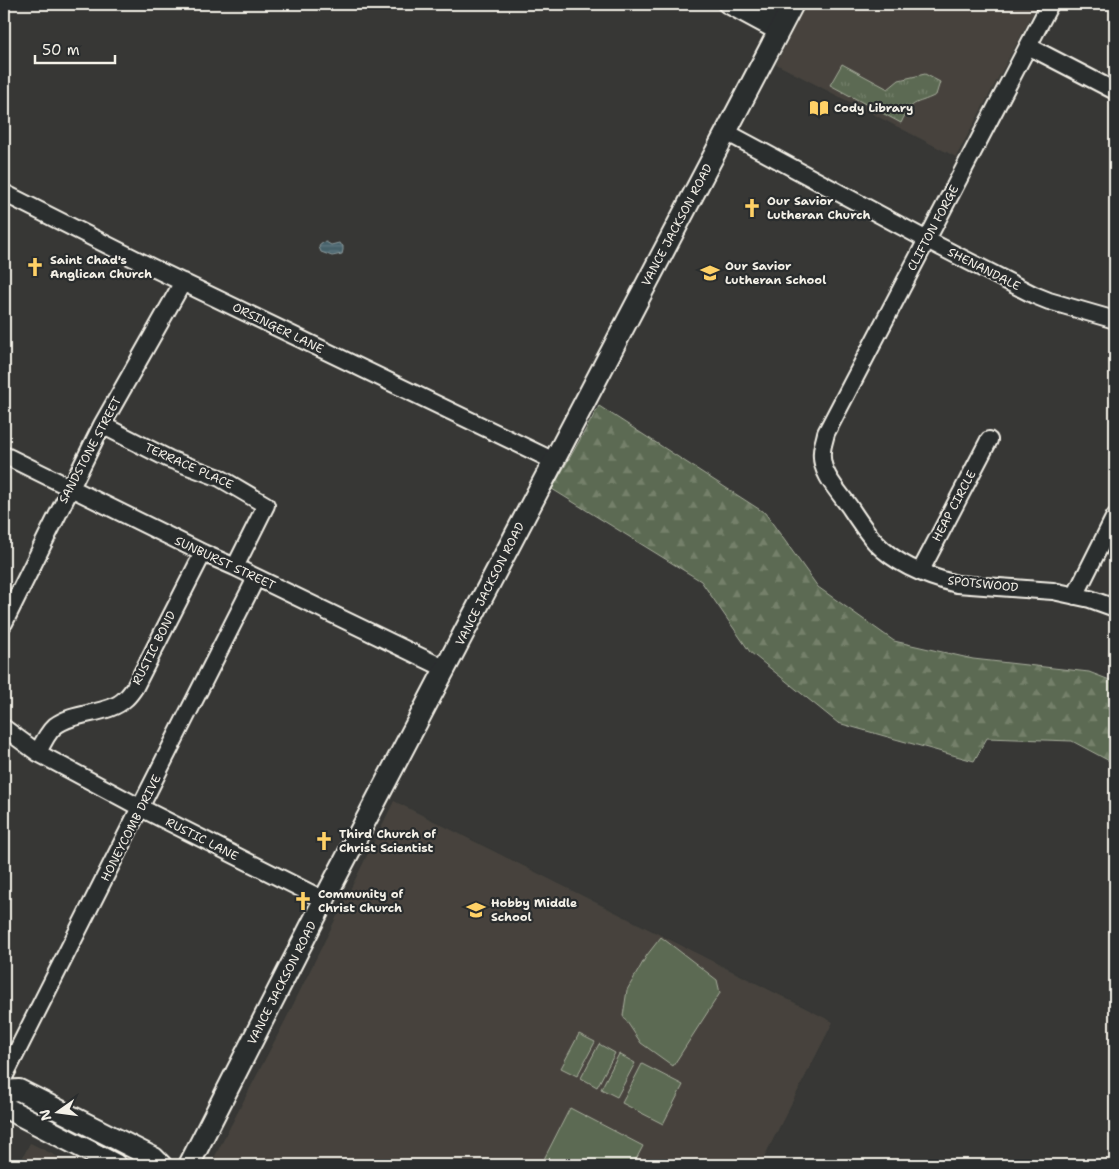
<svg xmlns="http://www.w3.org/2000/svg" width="1119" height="1169" font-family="'Shantell Sans',sans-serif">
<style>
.built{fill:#46433d}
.grass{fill:url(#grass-tufts);stroke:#a8ae9d}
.forest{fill:url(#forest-firs);stroke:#a8ae9d}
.pitch{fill:#5c6a52;stroke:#a8ae9d}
.water{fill:url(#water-rules);stroke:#8c9b9d}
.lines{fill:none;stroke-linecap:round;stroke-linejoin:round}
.minor-casing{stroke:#f4f1e8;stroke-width:20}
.major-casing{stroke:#f4f1e8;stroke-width:24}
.minor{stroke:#2a2d2e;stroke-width:16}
.major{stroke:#2a2d2e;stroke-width:20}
.labels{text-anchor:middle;stroke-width:4.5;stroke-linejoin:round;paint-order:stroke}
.poi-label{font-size:12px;font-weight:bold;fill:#f4f1e8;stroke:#2a2d2e;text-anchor:start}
.street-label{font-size:12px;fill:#f4f1e8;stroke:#2a2d2e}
</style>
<defs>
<pattern id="grass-tufts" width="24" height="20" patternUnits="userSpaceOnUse" patternTransform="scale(1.25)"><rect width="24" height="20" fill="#5c6a52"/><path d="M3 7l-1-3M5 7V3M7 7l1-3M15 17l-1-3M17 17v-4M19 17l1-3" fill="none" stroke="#74806b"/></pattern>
<pattern id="forest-firs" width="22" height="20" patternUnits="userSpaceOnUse" patternTransform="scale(1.25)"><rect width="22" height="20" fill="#5c6a52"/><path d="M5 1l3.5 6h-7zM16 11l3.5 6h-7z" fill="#74806b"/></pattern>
<pattern id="water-rules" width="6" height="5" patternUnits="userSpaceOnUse" patternTransform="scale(1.25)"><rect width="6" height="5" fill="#47626b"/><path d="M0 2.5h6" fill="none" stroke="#627980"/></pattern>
</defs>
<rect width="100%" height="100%" fill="#373735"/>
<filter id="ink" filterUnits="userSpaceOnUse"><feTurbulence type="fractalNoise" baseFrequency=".02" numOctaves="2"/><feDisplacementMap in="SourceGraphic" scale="10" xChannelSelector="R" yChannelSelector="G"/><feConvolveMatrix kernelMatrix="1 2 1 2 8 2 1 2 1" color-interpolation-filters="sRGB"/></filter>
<g filter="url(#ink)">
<!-- built -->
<path class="built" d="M 806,4 L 1038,4 L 956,157 L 776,64 Z
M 394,801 L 833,1022 L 760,1165 L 216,1165 L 214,1158 L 286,1019 Z
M 30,1143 L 74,1165 L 19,1165 Z"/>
<!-- grass -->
<path class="grass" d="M 842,64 L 888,89 L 899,80 L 925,74 L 940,82 L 936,95 C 914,106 913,98 901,123 L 830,85 Z"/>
<!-- forest -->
<path class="forest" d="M 599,406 L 765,513 L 818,587 L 894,641 L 973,659 L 1089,672 L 1115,682 L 1115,764 L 1072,741 L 987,738 L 974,761 L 838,723 L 750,652 L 701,581 L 552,489 Z"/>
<!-- pitch -->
<path class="pitch" d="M 661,937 L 717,980 L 720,993 L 673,1066 L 641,1043 L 623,1016 L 627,990 L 647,955 Z
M 579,1034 L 595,1042 L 577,1076 L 561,1068 Z
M 599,1044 L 615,1053 L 597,1087 L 581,1078 Z
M 619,1054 L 635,1063 L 617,1097 L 601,1089 Z
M 642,1064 L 683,1085 L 663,1124 L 622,1103 Z
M 570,1108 L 643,1146 L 633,1165 L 541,1165 Z"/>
<!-- water -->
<path class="water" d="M 326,242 L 331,245 L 339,243 L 343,246 L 343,250 L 342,254 L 332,256 L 321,252 L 319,247 L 321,243 Z"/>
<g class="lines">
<!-- minor casing -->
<g class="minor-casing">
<path id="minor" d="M 726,4 L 778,32
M 755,4 L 785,18
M 1050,4 L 826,433 C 825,439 822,446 822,452 C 820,472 837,490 849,506 C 857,518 866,532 876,543 C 897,565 928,577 957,584 L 1053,591 L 1090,599 L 1115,608
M 1028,46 L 1115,91
M 726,132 L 927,240 L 1034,295 L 1049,301 L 1115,320
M 4,193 L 151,267 L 554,461
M 102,425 L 169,459 L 220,478 L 266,505 L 235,567
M 4,455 L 203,553 L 235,567 L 446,669
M 920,572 L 989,440
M 1075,596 L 1115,516
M 4,623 L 102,425 L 183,282
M 4,728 L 38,753 L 141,808 L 324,900
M 38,753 C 42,744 47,733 55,726 C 75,711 109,715 125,699 C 129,696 132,691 135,687 L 203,553
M 4,1077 L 256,578"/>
</g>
<!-- major casing -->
<g class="major-casing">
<path id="major" d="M 4,1091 L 19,1090 L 154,1158 L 161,1165
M 4,1103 L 8,1109 L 116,1165
M 189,1165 L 324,900 L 793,4"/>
</g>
<!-- minor -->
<use href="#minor" class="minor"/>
<!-- major -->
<use href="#major" class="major"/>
</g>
</g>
<!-- icons -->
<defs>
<g id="library-bare" transform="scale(1.5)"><path d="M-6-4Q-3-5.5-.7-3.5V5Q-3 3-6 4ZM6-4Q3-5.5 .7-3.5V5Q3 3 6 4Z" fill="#ffd166" stroke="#2a2d2e" stroke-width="2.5" paint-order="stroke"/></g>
<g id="church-bare" transform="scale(1.5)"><path d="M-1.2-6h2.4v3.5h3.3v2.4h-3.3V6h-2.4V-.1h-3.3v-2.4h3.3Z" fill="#ffd166" stroke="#2a2d2e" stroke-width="2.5" paint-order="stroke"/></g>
<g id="school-bare" transform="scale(1.5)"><path d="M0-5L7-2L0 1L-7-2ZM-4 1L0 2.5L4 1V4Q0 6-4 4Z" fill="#ffd166" stroke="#2a2d2e" stroke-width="2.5" paint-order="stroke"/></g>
</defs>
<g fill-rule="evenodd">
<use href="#library-bare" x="819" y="108"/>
<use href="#church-bare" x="752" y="208"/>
<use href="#church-bare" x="35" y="267"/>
<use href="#school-bare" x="710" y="273"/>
<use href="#church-bare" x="324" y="841"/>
<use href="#church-bare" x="303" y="901"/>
<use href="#school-bare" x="476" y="910"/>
</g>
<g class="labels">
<!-- poi labels -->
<g class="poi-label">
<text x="834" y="112">Cody Library</text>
<text x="767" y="205">Our Savior<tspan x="767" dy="14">Lutheran Church</tspan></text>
<text x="50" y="264">Saint Chad's<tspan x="50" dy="14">Anglican Church</tspan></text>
<text x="725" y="270">Our Savior<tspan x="725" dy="14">Lutheran School</tspan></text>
<text x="339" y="838">Third Church of<tspan x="339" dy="14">Christ Scientist</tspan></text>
<text x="318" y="898">Community of<tspan x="318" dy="14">Christ Church</tspan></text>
<text x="491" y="907">Hobby Middle<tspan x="491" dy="14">School</tspan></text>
</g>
<!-- street labels -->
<g class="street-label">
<text transform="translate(677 225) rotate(-62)" y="4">VANCE JACKSON ROAD</text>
<text transform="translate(933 228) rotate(-62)" y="4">CLIFTON FORGE</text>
<text transform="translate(984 269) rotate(27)" y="4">SHENANDALE</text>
<text transform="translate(278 328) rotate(26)" y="4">ORSINGER LANE</text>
<text transform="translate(90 450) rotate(-62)" y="4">SANDSTONE STREET</text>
<text transform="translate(189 466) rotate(24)" y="4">TERRACE PLACE</text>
<text transform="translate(954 506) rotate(-62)" y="4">HEAP CIRCLE</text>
<text transform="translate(225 563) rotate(25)" y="4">SUNBURST STREET</text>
<text transform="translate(490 584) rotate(-63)" y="4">VANCE JACKSON ROAD</text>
<text transform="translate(983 584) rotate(6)" y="4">SPOTSWOOD</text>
<text transform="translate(154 648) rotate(-63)" y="4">RUSTIC BOND</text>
<text transform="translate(131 828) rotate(-63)" y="4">HONEYCOMB DRIVE</text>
<text transform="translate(202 839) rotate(27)" y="4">RUSTIC LANE</text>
<text transform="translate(282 983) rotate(-63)" y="4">VANCE JACKSON ROAD</text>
</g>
</g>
<!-- margin -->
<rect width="1119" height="1169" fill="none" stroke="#2a2d2e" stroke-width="20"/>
<rect x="10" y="10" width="1099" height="1149" fill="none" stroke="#f4f1e8" stroke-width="2" filter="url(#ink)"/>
<!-- north arrow -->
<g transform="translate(58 1112) rotate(256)" stroke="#2a2d2e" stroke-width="4" paint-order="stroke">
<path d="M0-4L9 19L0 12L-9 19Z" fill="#f4f1e8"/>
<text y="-8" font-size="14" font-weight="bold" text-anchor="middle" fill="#f4f1e8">N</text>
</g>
<!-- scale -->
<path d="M35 55v8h80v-8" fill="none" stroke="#f4f1e8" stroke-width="2.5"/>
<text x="42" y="55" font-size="15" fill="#f4f1e8" stroke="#2a2d2e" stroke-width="4" paint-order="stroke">50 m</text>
</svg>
